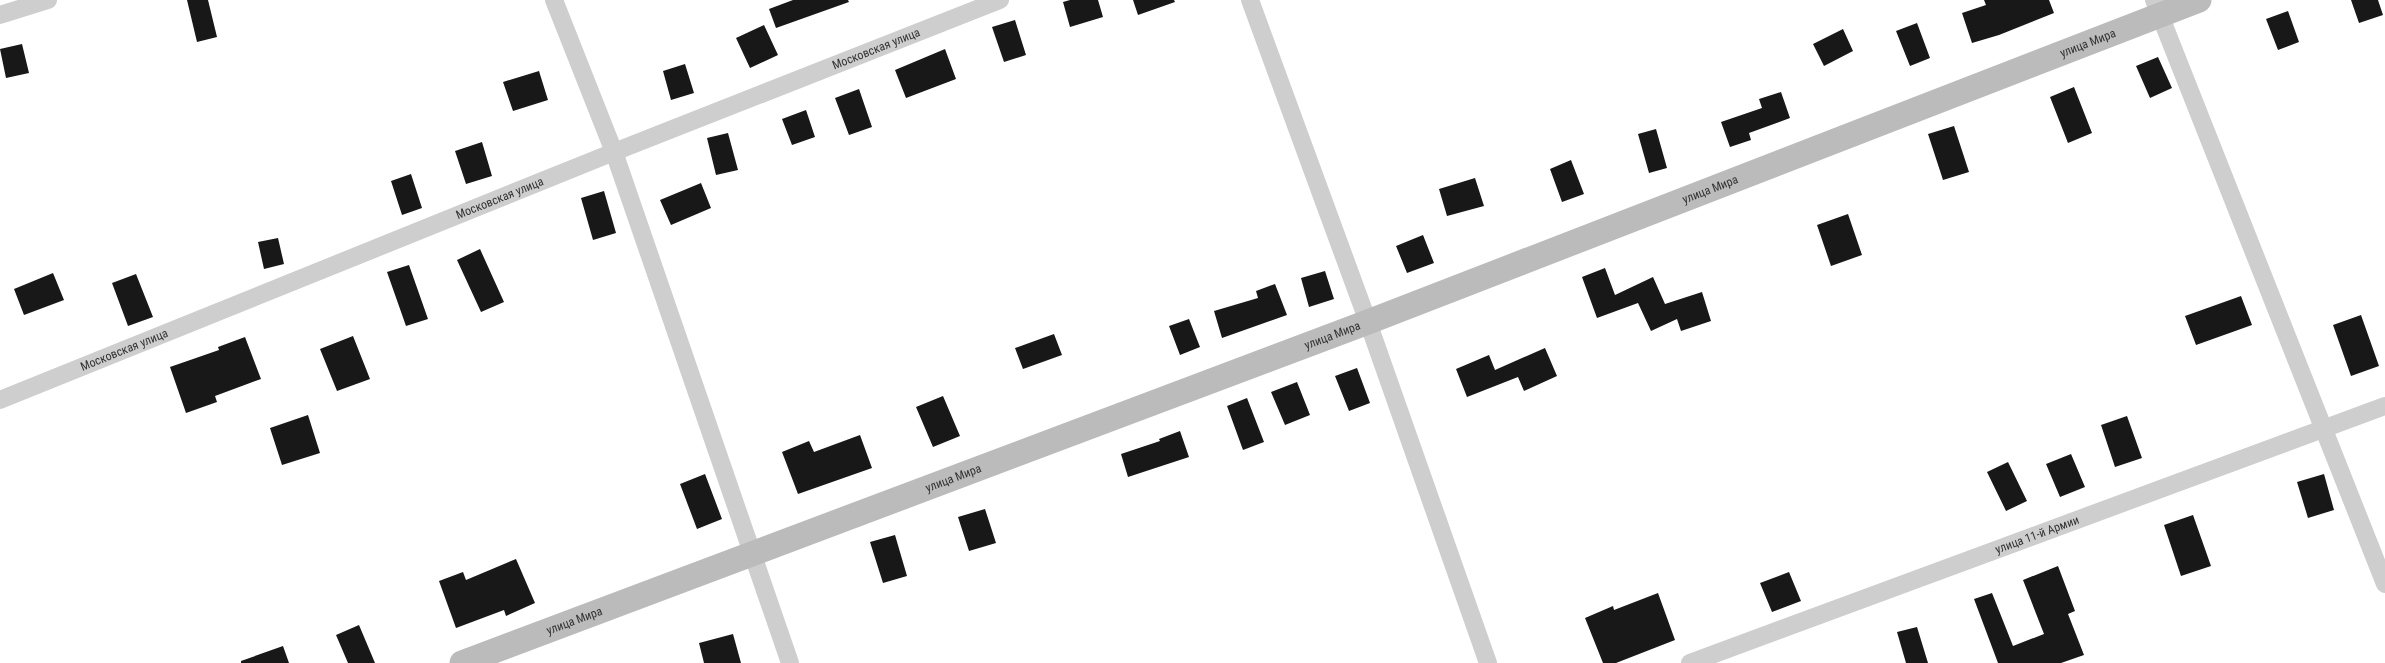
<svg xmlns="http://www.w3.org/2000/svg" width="2385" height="663" font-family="'Roboto Condensed',sans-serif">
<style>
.building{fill:#181818}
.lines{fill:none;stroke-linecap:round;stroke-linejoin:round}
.street{stroke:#cecece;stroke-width:18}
.secondary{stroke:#bbb;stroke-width:25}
.labels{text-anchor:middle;stroke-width:5;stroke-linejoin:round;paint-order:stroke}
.street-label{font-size:12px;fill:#313131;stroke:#fff}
</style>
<rect width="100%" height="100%" fill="#fff"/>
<!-- building -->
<path class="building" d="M 187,0 L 208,0 L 217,37 L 197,42 Z
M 793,0 L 848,0 L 849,2 L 776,28 L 769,9 Z
M 1070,0 L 1098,0 L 1103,17 L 1070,27 L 1063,2 Z
M 1133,0 L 1174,0 L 1175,2 L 1138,15 Z
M 1984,0 L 2049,0 L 2054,13 L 1999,35 L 1972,43 L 1962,13 L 1986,5 Z
M 2351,0 L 2378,0 L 2383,15 L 2359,23 Z
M 2288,11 L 2299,42 L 2278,50 L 2266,19 Z
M 1015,20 L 1026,55 L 1004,62 L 992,27 Z
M 1917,23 L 1930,58 L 1910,66 L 1896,31 Z
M 764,25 L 778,55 L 750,68 L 736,38 Z
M 1843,29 L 1853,51 L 1824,66 L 1813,44 Z
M 22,44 L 29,73 L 6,78 L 0,49 Z
M 945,49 L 956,79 L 906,98 L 895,70 Z
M 2158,57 L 2172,88 L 2150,98 L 2136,66 Z
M 685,64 L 694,93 L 671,100 L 663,71 Z
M 539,71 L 548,100 L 513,111 L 503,82 Z
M 2074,87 L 2092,133 L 2068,143 L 2050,97 Z
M 859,89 L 872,127 L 849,135 L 835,98 Z
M 1781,92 L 1790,118 L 1749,133 L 1751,140 L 1730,147 L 1721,122 L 1762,108 L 1759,99 Z
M 806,110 L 815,137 L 792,145 L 782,119 Z
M 1954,126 L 1969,172 L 1943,180 L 1928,134 Z
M 1656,129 L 1667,168 L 1649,173 L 1638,134 Z
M 728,133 L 738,170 L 716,175 L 707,138 Z
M 482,142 L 492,176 L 466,184 L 455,151 Z
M 1571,160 L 1584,194 L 1562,202 L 1550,169 Z
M 411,174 L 422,208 L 402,215 L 391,181 Z
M 1475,178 L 1484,206 L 1447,216 L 1439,189 Z
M 701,183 L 711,208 L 671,225 L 660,200 Z
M 604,191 L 616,233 L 593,240 L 581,198 Z
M 1848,214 L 1862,255 L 1831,266 L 1817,225 Z
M 1423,235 L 1434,263 L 1407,273 L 1396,246 Z
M 278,238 L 284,264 L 264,269 L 258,242 Z
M 480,249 L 504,302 L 481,312 L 457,260 Z
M 409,265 L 428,319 L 406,326 L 387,272 Z
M 1605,268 L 1615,295 L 1653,277 L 1665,304 L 1702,292 L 1711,321 L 1681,331 L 1677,319 L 1651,331 L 1638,303 L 1597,318 L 1582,277 Z
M 1325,271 L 1334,299 L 1309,307 L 1301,278 Z
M 53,273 L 64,300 L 24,315 L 14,289 Z
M 136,274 L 153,317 L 128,326 L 112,283 Z
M 1275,284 L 1287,315 L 1222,338 L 1214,311 L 1258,298 L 1256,291 Z
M 2241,296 L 2252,325 L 2196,345 L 2185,316 Z
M 2361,315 L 2379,366 L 2351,376 L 2333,325 Z
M 1189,319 L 1200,347 L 1180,355 L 1169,326 Z
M 1054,334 L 1062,355 L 1023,369 L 1015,348 Z
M 353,336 L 370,379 L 337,391 L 320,349 Z
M 245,337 L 261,379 L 215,396 L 217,402 L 186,413 L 170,367 L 219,350 L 218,347 Z
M 1545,348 L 1557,376 L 1524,391 L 1518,377 L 1467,397 L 1456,369 L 1489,355 L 1495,370 Z
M 1357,368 L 1370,403 L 1349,411 L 1335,376 Z
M 1297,382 L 1310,415 L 1285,425 L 1271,392 Z
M 943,396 L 960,436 L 933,447 L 916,407 Z
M 1247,398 L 1264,442 L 1243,450 L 1227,406 Z
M 308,415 L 320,453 L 282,465 L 270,428 Z
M 2127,416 L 2142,458 L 2115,467 L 2101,425 Z
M 1180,431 L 1189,457 L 1128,477 L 1121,454 L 1160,441 L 1159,439 Z
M 860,435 L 872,468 L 798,494 L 782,452 L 809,441 L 814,452 Z
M 2071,454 L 2085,487 L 2060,497 L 2046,464 Z
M 2008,462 L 2027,501 L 2006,511 L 1987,472 Z
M 705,474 L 722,519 L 697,529 L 680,484 Z
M 2324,474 L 2334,510 L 2308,518 L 2297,482 Z
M 985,509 L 996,543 L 969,551 L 958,517 Z
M 2193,515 L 2211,566 L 2181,576 L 2164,525 Z
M 895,535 L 907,576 L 883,583 L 870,542 Z
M 516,559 L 535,603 L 506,616 L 504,610 L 456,628 L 439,581 L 463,572 L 466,580 Z
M 2058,566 L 2075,611 L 2068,614 L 2084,655 L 2061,663 L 1998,663 L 1974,599 L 1992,593 L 2013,646 L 2044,634 L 2023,580 Z
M 1789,572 L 1801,601 L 1772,612 L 1760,583 Z
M 1658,593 L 1675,640 L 1616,663 L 1603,663 L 1585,618 L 1613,606 L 1614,610 Z
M 359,625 L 375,663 L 348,663 L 336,635 Z
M 1917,627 L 1928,663 L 1906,663 L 1897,632 Z
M 733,634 L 741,663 L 704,663 L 699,643 Z
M 283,646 L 289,663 L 241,663 L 241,661 Z"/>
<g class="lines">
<!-- street -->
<g class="street">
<path d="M 554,0 L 614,152 L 790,663"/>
<path d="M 1250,0 L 1368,322 L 1488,663"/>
<path d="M 2154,0 L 2385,584"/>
<path d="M 0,15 L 48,0"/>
<path id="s1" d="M 0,400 L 614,152 L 1000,0"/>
<path id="s2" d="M 1690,663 L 2385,406"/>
</g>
<!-- secondary -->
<path class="secondary" id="s3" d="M 462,663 L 1368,322 L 2199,0"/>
</g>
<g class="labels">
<!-- street labels -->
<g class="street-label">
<text dy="4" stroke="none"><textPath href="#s3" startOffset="1740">улица Мира</textPath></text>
<text dy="4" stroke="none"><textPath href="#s1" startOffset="944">Московская улица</textPath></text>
<text dy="4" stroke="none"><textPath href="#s3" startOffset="1335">улица Мира</textPath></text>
<text dy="4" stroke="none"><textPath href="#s1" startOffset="539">Московская улица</textPath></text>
<text dy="4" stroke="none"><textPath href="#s3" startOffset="930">улица Мира</textPath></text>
<text dy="4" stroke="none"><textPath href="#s1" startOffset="134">Московская улица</textPath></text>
<text dy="4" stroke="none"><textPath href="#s3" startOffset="525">улица Мира</textPath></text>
<text dy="4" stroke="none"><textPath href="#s2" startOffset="370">улица 11-й Армии</textPath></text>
<text dy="4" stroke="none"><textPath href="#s3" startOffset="120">улица Мира</textPath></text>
</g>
</g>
</svg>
